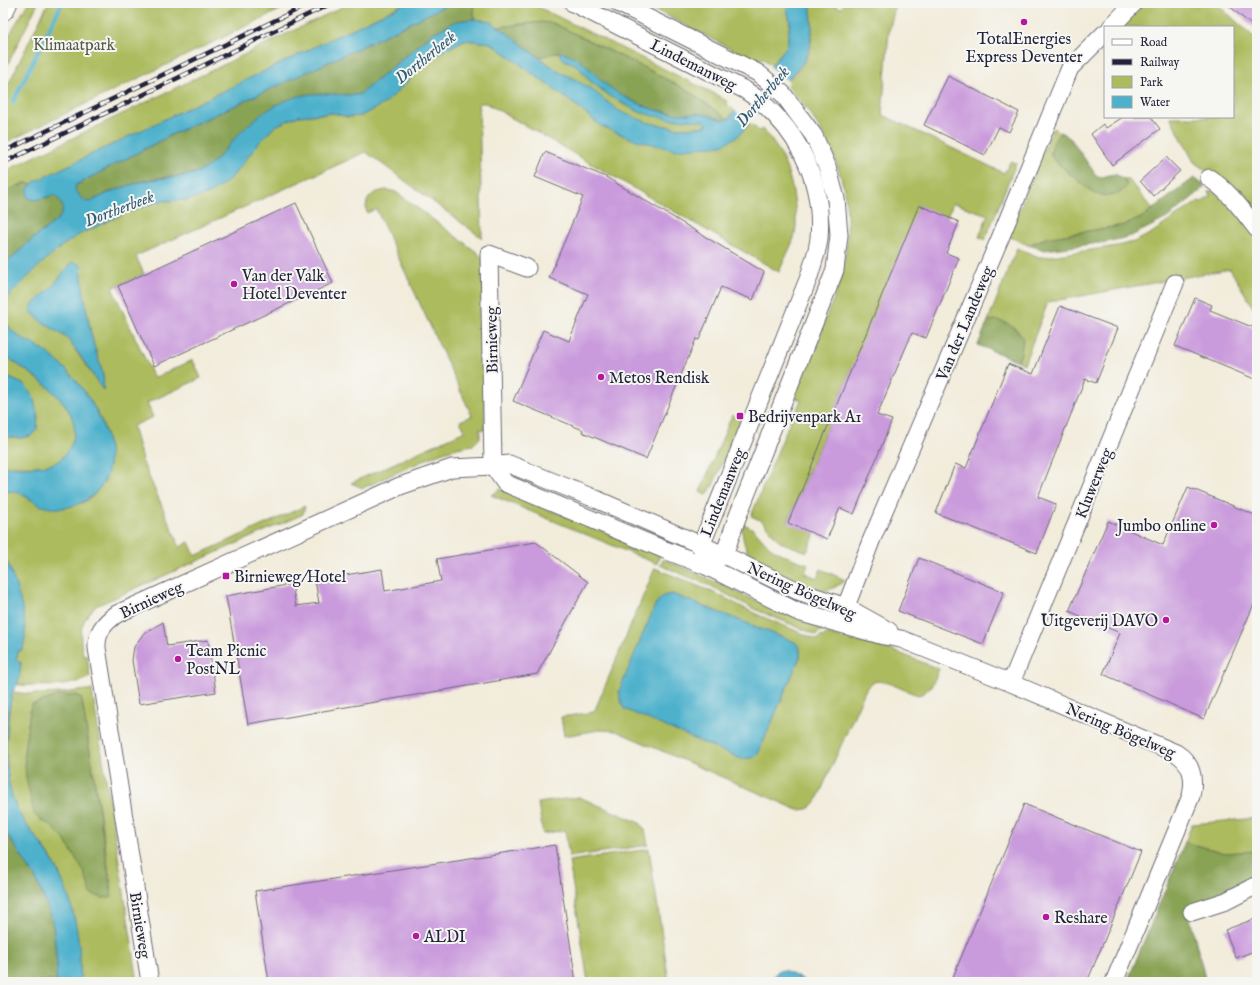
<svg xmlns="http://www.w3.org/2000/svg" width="1260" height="985" font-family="'IM FELL English',serif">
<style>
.green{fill:#acbb5d;stroke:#676e4c;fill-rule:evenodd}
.forest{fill:#89a354;stroke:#566248}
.water{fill:#4db1cc;stroke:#386a84}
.pier{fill:#f2ecdb}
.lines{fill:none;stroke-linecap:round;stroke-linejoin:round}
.stream{stroke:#4db1cc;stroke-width:4.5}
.building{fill:#c99adc}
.street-casing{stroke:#6b6973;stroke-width:19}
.primary-casing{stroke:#6b6973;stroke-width:24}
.street{stroke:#fff;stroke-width:17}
.primary{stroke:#fff;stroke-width:22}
.rail-casing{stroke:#22223b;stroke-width:4.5}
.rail{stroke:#f6f6f2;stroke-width:3;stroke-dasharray:9;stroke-linecap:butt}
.poi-dot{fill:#b5179e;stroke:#f6f6f2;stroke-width:1.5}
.labels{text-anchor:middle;stroke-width:4;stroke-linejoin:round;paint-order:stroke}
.poi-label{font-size:16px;fill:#22223b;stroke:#f6f6f2;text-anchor:start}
.park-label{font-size:16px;fill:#525847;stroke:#f6f6f2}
.street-label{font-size:16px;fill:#22223b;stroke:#f6f6f2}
.water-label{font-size:17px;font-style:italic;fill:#335b75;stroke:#f6f6f2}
</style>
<rect width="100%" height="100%" fill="#f6f6f2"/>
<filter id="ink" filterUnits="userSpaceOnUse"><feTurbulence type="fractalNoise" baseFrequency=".025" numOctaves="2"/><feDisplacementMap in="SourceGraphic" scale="8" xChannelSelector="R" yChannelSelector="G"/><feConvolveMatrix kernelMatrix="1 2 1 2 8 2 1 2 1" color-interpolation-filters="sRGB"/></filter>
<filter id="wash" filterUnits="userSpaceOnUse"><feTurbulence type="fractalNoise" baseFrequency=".012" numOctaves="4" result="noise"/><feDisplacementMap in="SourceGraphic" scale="16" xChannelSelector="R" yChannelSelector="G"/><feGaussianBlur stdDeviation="0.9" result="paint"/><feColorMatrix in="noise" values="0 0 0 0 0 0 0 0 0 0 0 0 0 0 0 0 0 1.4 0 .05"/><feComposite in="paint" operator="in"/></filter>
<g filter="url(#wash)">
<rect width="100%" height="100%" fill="#f2ecdb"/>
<!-- green -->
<path class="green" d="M 28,3 L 38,3 L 3,74 L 3,46 Z
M 48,3 L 294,3 L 3,144 L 3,95 Z
M 350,3 L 406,3 L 31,184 L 26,183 L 3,192 L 3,172 Z
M 472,3 L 530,3 L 715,94 L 728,102 L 727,105 L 735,110 L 728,119 L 688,91 L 651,71 L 553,23 L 529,23 L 498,27 L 489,21 L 474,19 L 474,8 Z
M 642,3 L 786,3 L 790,22 L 787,46 L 771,65 L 763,58 L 757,62 Z
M 810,3 L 831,3 L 831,4 L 841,8 L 845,3 L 896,3 L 889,31 L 882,115 L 883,115 L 1004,173 L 1011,161 L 1016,163 L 985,240 L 979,237 L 988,215 L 953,203 L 947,217 L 852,368 L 788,522 L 815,534 L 807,552 L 780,542 L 762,521 L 751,516 L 793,414 L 795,415 L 801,400 L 793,397 L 838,288 C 861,207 841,144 785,83 C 792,76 801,68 806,59 C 814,43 813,21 810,3 Z
M 1145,3 L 1216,3 L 1257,40 L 1257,223 L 1209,173 L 1194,162 L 1170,117 L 1233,117 L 1233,27 L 1121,27 Z
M 464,40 L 491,43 L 570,101 L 601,126 L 737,137 L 751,123 L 759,131 L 762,129 C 783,151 792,177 795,207 C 796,216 797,228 794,238 C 790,249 784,260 779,272 L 486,103 L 479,103 L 482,238 L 366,152 L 136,256 L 144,274 L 112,288 L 154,378 L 193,360 L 201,378 L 147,403 L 153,417 L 133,426 L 143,463 L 180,547 L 189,542 L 195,556 L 305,506 L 303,514 L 301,515 L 96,606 C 79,622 79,633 83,655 L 87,655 L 90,677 C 69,688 42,686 18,685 L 21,663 L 16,661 L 18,651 L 22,650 L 24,643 L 24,621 L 20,602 L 9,566 L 3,552 L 3,493 C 18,488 19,494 31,500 C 34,501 78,504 82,503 C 96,497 108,480 109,465 C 113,420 77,374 42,350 C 31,342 15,338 8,325 C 2,315 5,303 11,294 L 42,263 L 62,246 L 80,234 L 125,213 L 161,201 L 187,200 L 209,194 L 227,182 L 237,171 L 258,144 L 275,126 L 298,116 L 334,113 L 347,117 L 361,116 L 387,102 L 432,57 ZM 72,262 L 80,265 C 83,291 87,316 93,342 C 97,357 106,374 103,390 L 67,338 L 41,321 L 30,311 L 33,304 L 52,287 Z
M 559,52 L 560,54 L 566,61 L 577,65 L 590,81 L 624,105 L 654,116 L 704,121 L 707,124 L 702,127 L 677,128 L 649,123 L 635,118 L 619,111 L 573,78 L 559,72 L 539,57 Z
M 1053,128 L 1062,133 L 1059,134 L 1050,153 L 1053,159 C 1066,170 1099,204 1118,194 C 1121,192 1124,187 1127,185 L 1124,179 L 1128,179 L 1153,210 L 1141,218 L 1125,225 L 1046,238 L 1028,245 L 1008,236 Z
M 387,190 L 396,192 L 478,253 L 483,258 L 485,430 L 480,429 L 480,438 L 473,445 L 457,448 L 440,453 L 363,488 L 351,483 L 465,431 L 460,421 L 472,416 L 376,209 L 367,213 C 363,198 374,191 387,190 Z
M 1213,190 L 1257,234 L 1257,314 L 1230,269 L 1048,302 L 1024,364 L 1018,361 L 1021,353 L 1023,337 C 1014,325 1003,319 988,321 L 1017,248 L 1039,257 L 1044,257 L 1117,246 L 1134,242 L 1150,234 L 1199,201 L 1202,202 L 1211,196 L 1209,192 Z
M 3,354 C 26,372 90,406 71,445 C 67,452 63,459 55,463 C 39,469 18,464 3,467 L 3,437 L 21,438 L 25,385 L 3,375 Z
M 732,415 L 741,419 L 713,485 L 707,495 L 706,495 L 700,492 Z
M 499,489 L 660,555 L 657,564 L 491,495 L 495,493 Z
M 743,524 C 759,529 761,541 774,550 C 784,556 797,560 808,564 L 805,573 L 817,578 L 821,569 L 845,580 C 838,586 831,591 820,591 C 809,590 766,566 752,559 C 745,549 742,539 742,526 Z
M 663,559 L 721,584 L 745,596 L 824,626 L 822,632 L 819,631 L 817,635 L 754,609 L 713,587 L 660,565 Z
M 655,568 L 717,594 L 756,614 L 818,640 L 821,636 L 824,637 L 825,634 L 889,649 L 939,669 C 934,680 932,690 919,695 C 907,693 885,678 874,682 C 870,683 867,687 865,691 L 817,800 C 812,808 807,810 798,810 L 616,731 L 599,730 L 564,736 L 561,717 L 594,712 ZM 672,594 L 795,642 L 800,648 L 800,657 L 758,754 L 751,758 L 663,596 Z
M 87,690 L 92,690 L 138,982 L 80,982 C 80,939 73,894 50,856 C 39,839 19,820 13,800 C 2,765 7,727 12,692 C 38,696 62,693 87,690 ZM 78,695 L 82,700 L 112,890 L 89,887 L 84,872 L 71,850 L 64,839 L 50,825 L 24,751 L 31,705 L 46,700 Z
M 579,797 L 640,823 L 645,830 L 648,845 L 569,857 L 565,830 L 543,834 L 538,803 Z
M 1257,818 L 1257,851 L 1225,853 L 1185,842 L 1192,824 Z
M 649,849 L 669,982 L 588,982 L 569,861 Z"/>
<!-- forest -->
<path class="forest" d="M 451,3 L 472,3 L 474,8 L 474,19 L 456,21 L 433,33 L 360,94 L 354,95 L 321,94 L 243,130 L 210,166 L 198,172 L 185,175 L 151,179 L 136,183 L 107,193 L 90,202 L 84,201 L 75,190 L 76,185 L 78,184 L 171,135 L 361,47 Z
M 541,22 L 553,23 L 651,71 L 688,91 L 728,119 L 723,120 L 703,114 L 677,114 L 652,109 L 629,99 L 614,91 L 599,79 L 590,69 L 559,52 L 539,57 L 498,27 Z
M 1062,133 L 1071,139 L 1096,175 L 1101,177 L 1115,174 L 1124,179 L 1127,185 C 1121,197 1105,197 1094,194 L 1053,159 C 1049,151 1053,137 1062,133 Z
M 1194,178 L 1204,185 L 1204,188 L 1167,218 L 1131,236 L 1107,242 L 1045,250 L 1028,245 L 1046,238 L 1125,225 L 1141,218 Z
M 26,183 L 31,184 L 29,186 L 46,198 L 54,195 C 63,202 66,210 58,219 L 30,241 L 3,266 L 3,192 Z
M 995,320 C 1008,322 1015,328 1023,337 L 1021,353 L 1018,361 L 978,345 L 988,321 Z
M 60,695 L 78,696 L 82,700 L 112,897 L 103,898 L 91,894 L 84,872 L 64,839 L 50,825 L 40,820 L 34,814 L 26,778 L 24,751 L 31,705 Z
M 3,828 L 35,877 L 51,915 L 54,932 L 57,966 L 56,982 L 6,982 L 3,968 Z
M 1185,842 L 1225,853 L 1257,851 L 1257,881 L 1190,918 L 1206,982 L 1127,982 Z"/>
<!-- water -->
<path class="water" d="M 406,3 L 451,3 L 361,47 L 171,135 L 78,184 L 76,185 L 75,190 L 84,201 L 90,202 C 109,192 129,184 150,180 C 166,177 183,178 198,172 C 215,165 224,150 236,137 C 255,116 282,97 311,94 C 325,93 340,95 354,95 L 360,94 L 433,33 L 456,21 L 474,19 L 489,21 L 509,34 L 526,48 L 559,72 L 573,78 L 591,89 L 619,111 L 649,123 L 677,128 L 702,127 L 707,125 L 707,123 L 703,121 L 672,119 L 654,116 L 639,112 L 611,97 L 590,81 L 577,65 L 561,58 L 559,52 C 584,55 595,79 615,91 C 634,103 655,112 678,114 C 686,114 694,113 702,114 C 711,115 720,122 729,119 L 787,46 L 790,22 L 786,3 L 810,3 C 813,23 813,42 805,60 L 737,137 L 722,145 L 675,150 L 629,138 L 601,126 L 570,101 L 491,43 L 464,40 L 432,57 L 387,102 L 361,116 L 347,117 L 334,113 L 298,116 L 275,126 L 258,144 L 237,171 L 227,182 L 209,194 L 187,200 L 161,201 L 125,213 L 80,234 L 62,246 L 42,263 L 11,294 C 5,303 2,315 8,325 C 15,337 30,342 40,348 C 46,352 52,356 57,361 C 93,391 142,474 80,503 C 69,509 53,510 42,506 C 28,500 19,487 3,493 L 3,467 C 9,466 15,467 21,467 C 30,467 47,466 55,463 C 62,460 67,452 71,445 C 90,406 27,372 3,354 L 3,266 L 30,241 L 58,219 C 66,210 63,202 54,195 L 36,200 L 28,198 C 26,189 29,186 36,181 Z
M 72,262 L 81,265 C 83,291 87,317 93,342 C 97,358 106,375 103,390 L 79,354 L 67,338 L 41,321 L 30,311 L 33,304 L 52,287 Z
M 3,375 L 25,385 L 33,396 L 38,416 L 37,429 L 31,436 L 21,438 L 3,437 Z
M 3,552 C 13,575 33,627 22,650 L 18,651 L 16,661 L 21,662 C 20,669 20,677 18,683 C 16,687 13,690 12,694 C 5,724 3,773 14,802 C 21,822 39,839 50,857 C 73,894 82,940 80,982 L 56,982 L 57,966 L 54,932 L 51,915 L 35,877 L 3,828 Z
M 672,594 L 795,642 L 800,648 L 800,657 L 758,754 L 751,758 L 741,759 L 624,709 L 621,702 L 619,691 L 656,603 L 663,596 Z
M 784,970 L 807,982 L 775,982 L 774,976 L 778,971 Z"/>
<!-- pier -->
<path class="pier" d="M 768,65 L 789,82 L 752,125 L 733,109 Z"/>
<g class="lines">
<!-- stream -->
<path class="stream" d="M 13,102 L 62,3"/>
</g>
<g id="blocks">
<!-- building -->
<path class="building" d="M 1226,3 L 1257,3 L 1257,30 Z
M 948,76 L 1019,112 L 1009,132 L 999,127 L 985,155 L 924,125 Z
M 1123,117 L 1151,117 L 1160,129 L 1112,165 L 1091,134 L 1103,124 L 1106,128 Z
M 545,152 L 606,177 L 764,272 L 753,300 L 721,287 L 699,340 L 696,339 L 646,459 L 582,432 L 583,430 L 513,401 L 543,330 L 569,341 L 588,294 L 549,278 L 583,197 L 535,177 Z
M 1166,157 L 1180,171 L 1153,196 L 1140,181 Z
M 296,203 L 333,283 L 154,366 L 118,286 Z
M 919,205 L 959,222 L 946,253 L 959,258 L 926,338 L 912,333 L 877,415 L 892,420 L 854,514 L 840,508 L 827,539 L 788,523 Z
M 1195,298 L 1212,305 L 1210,310 L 1257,329 L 1257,380 L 1175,346 Z
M 1060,306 L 1118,328 L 1096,383 L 1085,379 L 1038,497 L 1056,504 L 1037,553 L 936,513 L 955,464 L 966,468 L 1008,364 L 1033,374 Z
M 1188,487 L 1257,516 L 1257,597 L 1204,719 L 1103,674 L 1120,633 L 1069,611 L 1108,521 L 1163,545 Z
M 536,542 L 588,582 L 537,674 L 248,724 L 226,596 L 292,584 L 296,606 L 319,603 L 315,580 L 382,569 L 385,591 L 441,581 L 437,559 Z
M 919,558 L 1004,592 L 983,644 L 898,611 Z
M 163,622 L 167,646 L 208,640 L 216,692 L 139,704 L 132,660 L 134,647 L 143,634 Z
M 1024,804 L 1141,852 L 1087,982 L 951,982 Z
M 555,845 L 576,982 L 269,982 L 255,891 Z
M 1257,918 L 1257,950 L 1236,958 L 1225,930 Z"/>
</g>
</g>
<g filter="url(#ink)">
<use href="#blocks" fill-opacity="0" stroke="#6b6973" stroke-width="1"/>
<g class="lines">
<!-- street casing -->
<g class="street-casing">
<path id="street" d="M 573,3 L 745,90 C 795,123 824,178 819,238 C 818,251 812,265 809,277 L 701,546 L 704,556
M 618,3 L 758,73 L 783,94 L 814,136 L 827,166 L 836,199 L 839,235 L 835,270 L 737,518 L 724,555 L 715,560
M 1111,27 L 1134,3
M 1209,178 C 1229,191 1243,211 1257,229
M 527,268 L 489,254 L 493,466 L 505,483 L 665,550 L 706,566 L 798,612 L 884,636 L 901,639 L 1011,683 L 1176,753 C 1192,763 1195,778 1191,796 L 1114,982
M 842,617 L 871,541 L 1001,236 L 1065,80 L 1070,68 L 1105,33
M 1011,683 L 1175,283
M 1192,912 L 1226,901 L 1257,885
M 150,982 L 97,648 C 96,632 105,622 117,614 L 400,486 L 452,468 L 493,466 L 509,464 L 598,500 L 724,555 L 798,591 L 846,607 L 889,631"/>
</g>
<!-- primary casing -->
<g class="primary-casing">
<path id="primary" d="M 3,9 L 6,3"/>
</g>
<!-- street -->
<use href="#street" class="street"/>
<!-- primary -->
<use href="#primary" class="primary"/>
<!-- rail casing -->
<g class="rail-casing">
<path id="rail" d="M 3,152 L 311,3
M 3,163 L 332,3"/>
</g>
<!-- rail -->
<use href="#rail" class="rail"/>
</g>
</g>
<!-- markers -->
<g class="poi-dot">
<circle cx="1024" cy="22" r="4"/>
<circle cx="234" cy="284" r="4"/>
<circle cx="601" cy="377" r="4"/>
<rect x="736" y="412" width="8" height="8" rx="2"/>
<circle cx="1214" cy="525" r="4"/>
<rect x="222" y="572" width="8" height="8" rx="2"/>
<circle cx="1166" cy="620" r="4"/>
<circle cx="178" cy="659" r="4"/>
<circle cx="1046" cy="917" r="4"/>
<circle cx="416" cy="936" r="4"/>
</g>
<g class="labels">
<!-- poi labels -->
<g class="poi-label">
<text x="1024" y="44" text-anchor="middle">TotalEnergies<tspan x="1024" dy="18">Express Deventer</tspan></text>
<text x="242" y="281">Van der Valk<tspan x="242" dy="18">Hotel Deventer</tspan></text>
<text x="609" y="383">Metos Rendisk</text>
<text x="748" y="422">Bedrijvenpark A1</text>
<text x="1206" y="531" text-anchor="end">Jumbo online</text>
<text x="234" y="582">Birnieweg/Hotel</text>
<text x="1158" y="626" text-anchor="end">Uitgeverij DAVO</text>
<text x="186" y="656">Team Picnic<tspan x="186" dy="18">PostNL</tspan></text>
<text x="1054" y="923">Reshare</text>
<text x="424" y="942">ALDI</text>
</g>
<!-- park labels -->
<g class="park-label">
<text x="74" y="50">Klimaatpark</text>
</g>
<!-- street labels -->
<g class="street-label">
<text transform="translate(694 64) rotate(27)" y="6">Lindemanweg</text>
<text transform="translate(964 323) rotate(-67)" y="6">Van der Landeweg</text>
<text transform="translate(491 340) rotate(-91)" y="6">Birnieweg</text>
<text transform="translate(1093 483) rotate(-68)" y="6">Kluwerweg</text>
<text transform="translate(722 492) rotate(-68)" y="6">Lindemanweg</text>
<text transform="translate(802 590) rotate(24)" y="6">Nering Bögelweg</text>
<text transform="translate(151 599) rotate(-25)" y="6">Birnieweg</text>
<text transform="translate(1121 730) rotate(23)" y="6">Nering Bögelweg</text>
<text transform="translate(141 925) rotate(81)" y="6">Birnieweg</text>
</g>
<!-- water labels -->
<g class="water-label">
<text transform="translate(425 57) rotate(-39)" y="6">Dortherbeek</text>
<text transform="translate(762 96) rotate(-50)" y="6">Dortherbeek</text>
<text transform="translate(119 208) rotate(-21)" y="6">Dortherbeek</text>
</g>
</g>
<!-- margin -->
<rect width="1260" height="985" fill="none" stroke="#f6f6f2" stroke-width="16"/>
<!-- legend -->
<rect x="1104" y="26" width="130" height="92" fill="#f6f6f2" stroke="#a1a1a9"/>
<rect x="1112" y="39" width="20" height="6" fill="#ffffff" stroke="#a1a1a9"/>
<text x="1140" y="46" font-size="12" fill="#22223b">Road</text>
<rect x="1112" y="59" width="20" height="6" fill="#22223b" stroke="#a1a1a9"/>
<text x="1140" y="66" font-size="12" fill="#22223b">Railway</text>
<rect x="1112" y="76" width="20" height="12" fill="#acbb5d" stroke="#a1a1a9"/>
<text x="1140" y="86" font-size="12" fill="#22223b">Park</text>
<rect x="1112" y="96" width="20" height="12" fill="#4db1cc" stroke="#a1a1a9"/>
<text x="1140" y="106" font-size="12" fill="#22223b">Water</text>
</svg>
